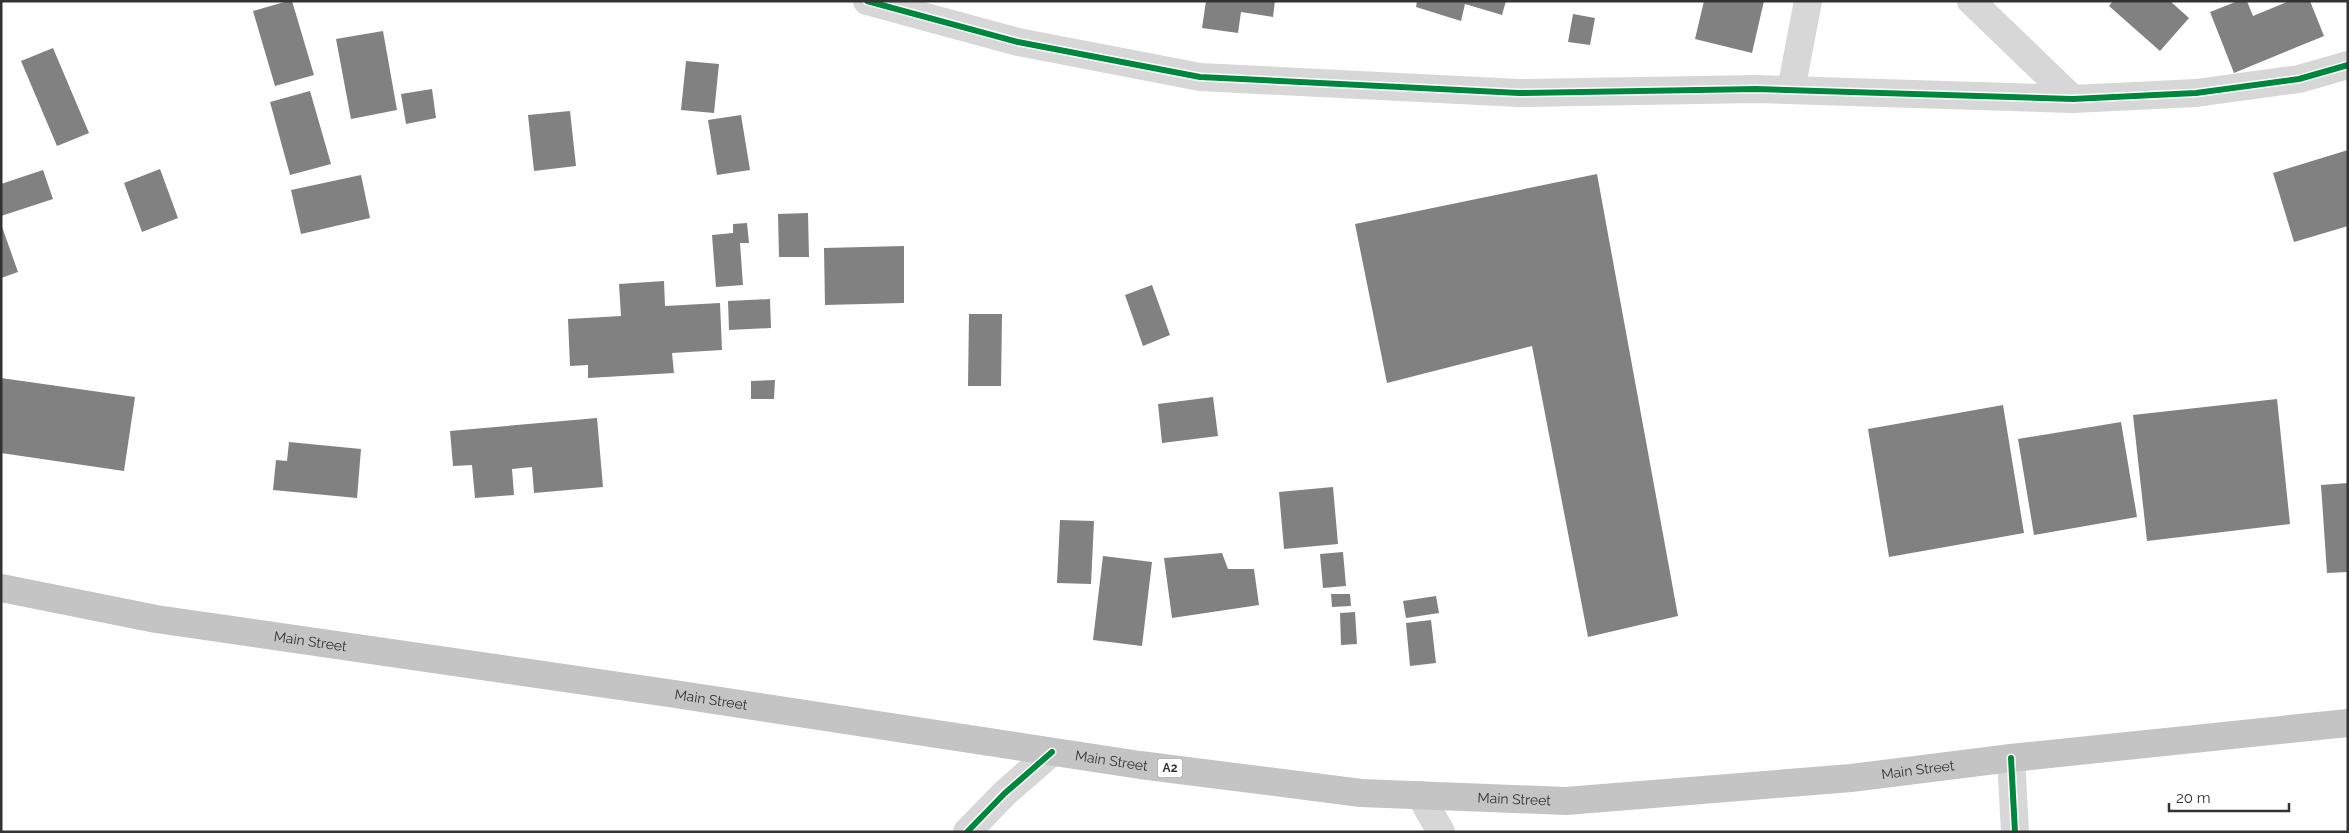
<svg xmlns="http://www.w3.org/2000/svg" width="2349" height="833" font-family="Raleway,sans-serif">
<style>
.building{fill:#818181}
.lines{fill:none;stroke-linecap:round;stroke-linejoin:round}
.street{stroke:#d7d7d7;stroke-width:28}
.highway{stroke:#c4c4c4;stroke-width:28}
.cycleway-casing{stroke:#fff;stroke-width:9}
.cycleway{stroke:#00873e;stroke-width:6}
.labels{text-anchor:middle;stroke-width:5;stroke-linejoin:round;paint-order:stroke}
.shield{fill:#fff;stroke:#707070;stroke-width:1}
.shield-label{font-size:12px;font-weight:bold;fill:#333}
.street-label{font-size:14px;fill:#333;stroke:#fff}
</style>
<rect width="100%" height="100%" fill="#fff"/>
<!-- building -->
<path class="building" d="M 288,1 L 292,1 L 314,75 L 275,86 L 253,11 Z
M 1206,1 L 1275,1 L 1273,17 L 1241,12 L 1238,33 L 1202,28 Z
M 1417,1 L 1506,1 L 1502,15 L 1465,4 L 1461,21 L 1416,7 Z
M 1704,1 L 1764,1 L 1752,53 L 1695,39 Z
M 2113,1 L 2170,1 L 2189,18 L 2160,51 L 2109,6 Z
M 2238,1 L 2247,1 L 2253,16 L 2289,1 L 2310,1 L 2324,36 L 2234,73 L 2210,12 Z
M 1573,14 L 1595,18 L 1590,45 L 1568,42 Z
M 383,31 L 397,110 L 351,119 L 336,39 Z
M 53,48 L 89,133 L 57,146 L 21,61 Z
M 686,61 L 719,64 L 714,113 L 681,110 Z
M 432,89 L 436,118 L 406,124 L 401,94 Z
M 310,91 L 331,164 L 290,175 L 270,102 Z
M 570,111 L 576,166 L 534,171 L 528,115 Z
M 741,115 L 750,170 L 717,175 L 708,120 Z
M 2348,150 L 2348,226 L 2294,242 L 2273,173 Z
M 160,169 L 178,218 L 142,232 L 124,183 Z
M 43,170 L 53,199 L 1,216 L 1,184 Z
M 1597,174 L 1678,616 L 1588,637 L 1532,346 L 1387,383 L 1355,224 Z
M 361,175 L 370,218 L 301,234 L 291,190 Z
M 808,213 L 809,257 L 779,257 L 778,214 Z
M 747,223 L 749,243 L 740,243 L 743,285 L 716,287 L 712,235 L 733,233 L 733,224 Z
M 1,224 L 18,272 L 1,278 Z
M 904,246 L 904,303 L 825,305 L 824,248 Z
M 664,281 L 665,306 L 720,303 L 722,350 L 672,353 L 674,373 L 588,378 L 588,365 L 570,366 L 568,319 L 621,316 L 619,284 Z
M 1152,285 L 1170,335 L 1143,346 L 1125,295 Z
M 770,299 L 771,328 L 729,330 L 728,301 Z
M 969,314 L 1002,314 L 1001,386 L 968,386 Z
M 1,378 L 135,397 L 124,471 L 1,453 Z
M 775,380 L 774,399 L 751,399 L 751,381 Z
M 1213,397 L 1218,436 L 1162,443 L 1158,404 Z
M 2277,399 L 2290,524 L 2147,541 L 2133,415 Z
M 2003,405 L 2024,533 L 1889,557 L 1868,429 Z
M 597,418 L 603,487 L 534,493 L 532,467 L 512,469 L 514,495 L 475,498 L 472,465 L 453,466 L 450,431 Z
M 2121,422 L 2137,517 L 2034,535 L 2018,439 Z
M 289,442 L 361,449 L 357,498 L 273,490 L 276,460 L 287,461 Z
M 2348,483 L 2348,572 L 2327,573 L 2321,485 Z
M 1333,487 L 1338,544 L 1284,549 L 1279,492 Z
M 1060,520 L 1094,521 L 1091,584 L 1057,583 Z
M 1343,552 L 1346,586 L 1323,588 L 1320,554 Z
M 1222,553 L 1228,569 L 1254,569 L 1259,605 L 1172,618 L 1164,558 Z
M 1103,556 L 1152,562 L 1142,646 L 1093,640 Z
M 1331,594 L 1350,594 L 1351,606 L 1332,607 Z
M 1436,596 L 1439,613 L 1406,618 L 1403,601 Z
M 1355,612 L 1357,644 L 1341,645 L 1340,613 Z
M 1431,620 L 1436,663 L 1410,666 L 1406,623 Z"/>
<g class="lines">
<!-- street -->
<path class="street" d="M 867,1 L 1018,42 L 1200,77 L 1519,93 L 1756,89 L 2073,99 L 2196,93 L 2299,79 L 2348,65
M 1971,1 L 2073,99
M 1791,90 L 1808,1
M 2011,758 L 2015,832
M 1420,795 L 1441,832
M 967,832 L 1005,793 L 1052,752"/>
<!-- highway -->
<path class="highway" id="s1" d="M 1,588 L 156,619 L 668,693 L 1140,765 L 1361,793 L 1566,801 L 1851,778 L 2011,758 L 2348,723"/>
<!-- cycleway casing -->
<g class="cycleway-casing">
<path id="cycleway" d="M 867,1 L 1018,42 L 1200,77 L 1519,93 L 1756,89 L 2073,99 L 2196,93 L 2299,79 L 2348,65
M 2011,758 L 2015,832
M 967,832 L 1005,793 L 1052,752"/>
</g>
<!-- cycleway -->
<use href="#cycleway" class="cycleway"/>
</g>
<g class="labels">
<!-- shield labels -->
<rect class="shield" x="1157.5" y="758.5" width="25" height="19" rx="4"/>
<g class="shield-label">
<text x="1170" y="772">A2</text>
</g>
<!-- street labels -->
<g class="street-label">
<text dy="5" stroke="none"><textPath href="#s1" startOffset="314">Main Street</textPath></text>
<text dy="5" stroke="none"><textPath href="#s1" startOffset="719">Main Street</textPath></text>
<text dy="5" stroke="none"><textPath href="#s1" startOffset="1124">Main Street</textPath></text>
<text dy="5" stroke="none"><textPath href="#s1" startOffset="1934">Main Street</textPath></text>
<text dy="5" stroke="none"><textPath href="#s1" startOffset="1529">Main Street</textPath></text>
</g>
</g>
<!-- border -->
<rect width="2349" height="833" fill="none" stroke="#333333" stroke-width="5"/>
<!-- scale -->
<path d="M2169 803v8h120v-8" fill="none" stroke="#333333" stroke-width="2.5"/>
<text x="2176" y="803" font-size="15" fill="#333333" stroke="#ffffff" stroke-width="4" paint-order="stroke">20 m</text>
</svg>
